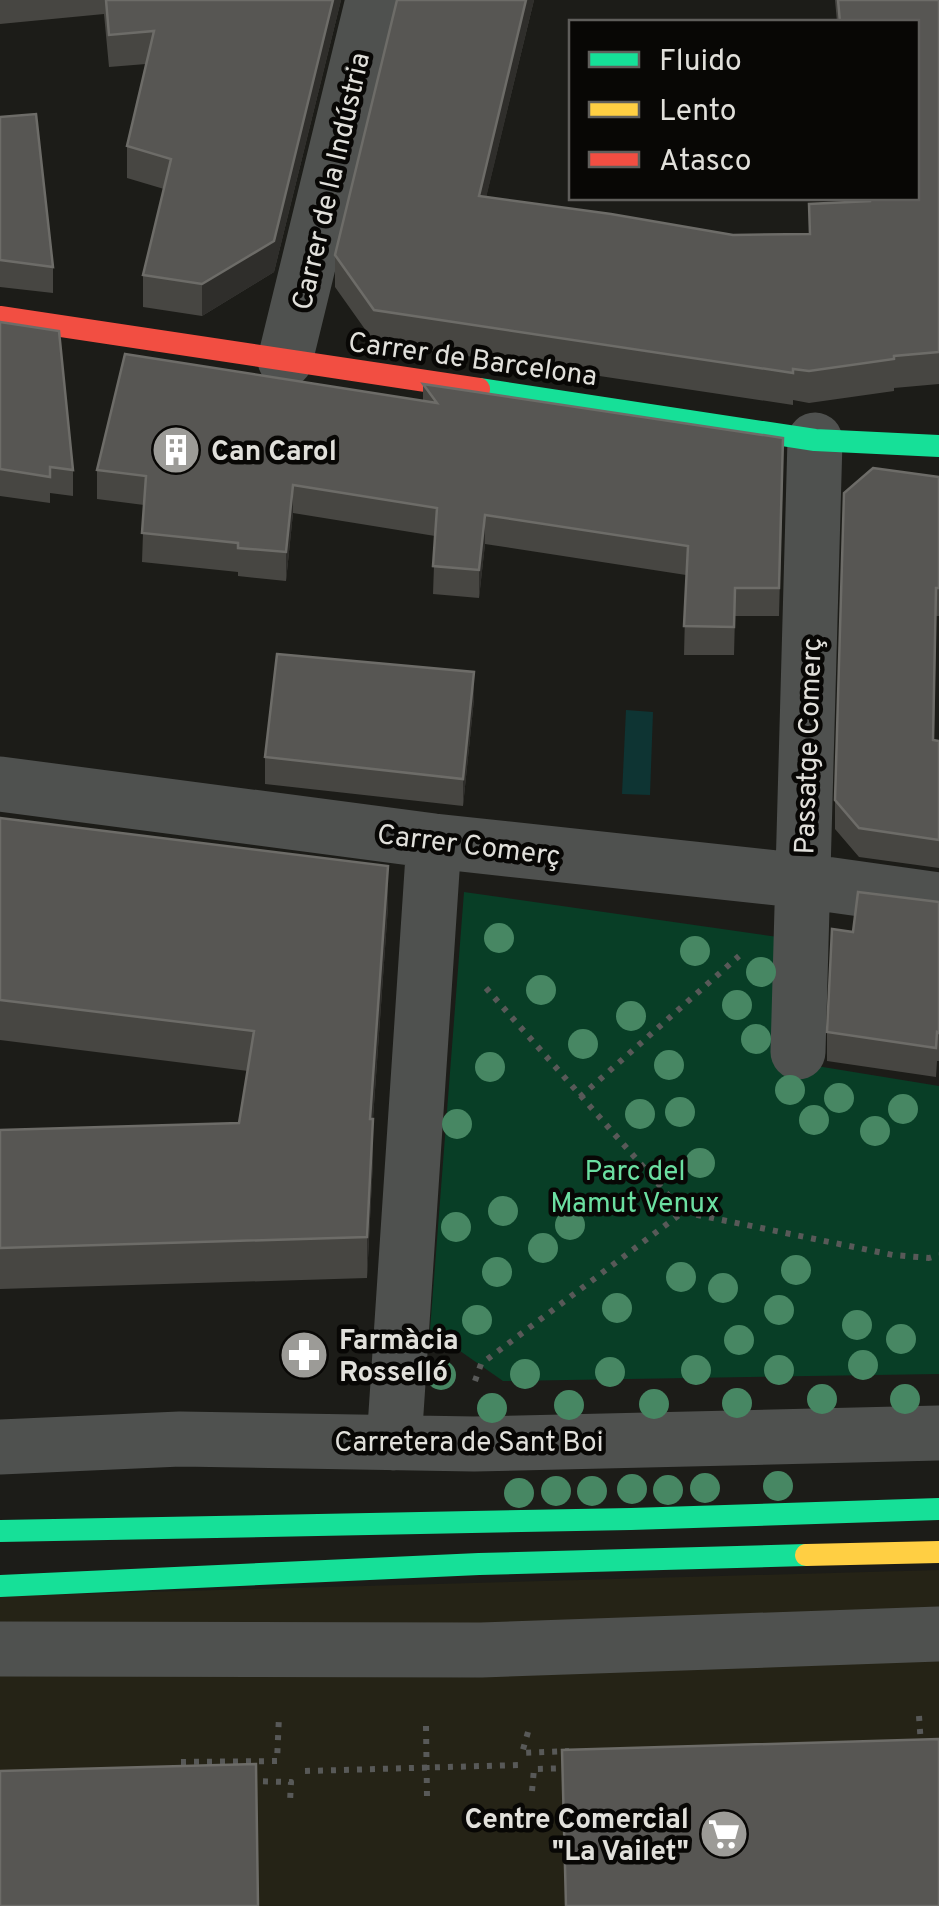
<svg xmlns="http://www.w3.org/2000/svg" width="939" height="1906" font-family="Overpass,sans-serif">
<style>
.built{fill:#252316}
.green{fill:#083e26}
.water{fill:#0e3433}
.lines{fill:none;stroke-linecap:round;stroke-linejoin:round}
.path{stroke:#585958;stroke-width:6;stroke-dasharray:5 8;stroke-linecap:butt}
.street{stroke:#4f514f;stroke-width:55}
.fast{stroke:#16e098;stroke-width:22}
.slow{stroke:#ffcf43;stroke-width:22}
.jam{stroke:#f24e42;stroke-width:22}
.tree{fill:#478763}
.wall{fill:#474642}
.shaded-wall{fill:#2f2e2b}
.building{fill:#575653;stroke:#6d6c68;stroke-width:2.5}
.labels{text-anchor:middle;stroke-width:9;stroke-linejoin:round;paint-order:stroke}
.street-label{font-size:28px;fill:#e1e0db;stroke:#080705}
.poi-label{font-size:28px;font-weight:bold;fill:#e1e0db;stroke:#080705;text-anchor:start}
.park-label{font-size:28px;fill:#6bdfa1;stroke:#080705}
</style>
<rect width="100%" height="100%" fill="#1c1c18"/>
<!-- built -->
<path class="built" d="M 939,1570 L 939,1906 L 0,1906 L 0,1596 Z"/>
<!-- green -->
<path class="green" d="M 464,892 L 785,938 L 780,1060 L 939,1086 L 939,1374 L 503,1381 L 430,1330 Z"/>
<!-- water -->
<path class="water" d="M 626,710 L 653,712 L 650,795 L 622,794 Z"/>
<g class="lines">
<!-- path -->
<path class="path" d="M 486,988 L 683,1212 L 893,1255 L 929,1258 L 939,1255
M 580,1097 L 739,956
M 475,1381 L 481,1364 L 683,1212
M 919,1716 L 921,1745
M 426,1726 L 427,1796
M 528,1732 L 522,1753 L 569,1751
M 305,1771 L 519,1765
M 179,1773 L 179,1762 L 277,1761 L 279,1716
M 250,1781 L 291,1782 L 290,1802
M 532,1791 L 534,1769 L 570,1768"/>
<!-- street -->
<path class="street" d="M 285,360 L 373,0
M 0,784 L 434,841 L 804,881 L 939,900
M 798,1052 L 815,440
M 394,1443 L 434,841
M 0,1447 L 180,1439 L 474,1444 L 939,1433
M 0,1649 L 481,1650 L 939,1634"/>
<!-- fast -->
<path class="fast" d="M 479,389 L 815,440 L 939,446
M 0,1531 L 631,1519 L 939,1509
M 0,1586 L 479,1564 L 806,1555"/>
<!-- slow -->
<path class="slow" d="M 806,1555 L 939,1552"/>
<!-- jam -->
<path class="jam" d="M 0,317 L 479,389"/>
</g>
<!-- trees -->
<g class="tree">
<circle cx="499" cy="938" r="15"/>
<circle cx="695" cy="951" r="15"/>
<circle cx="761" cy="972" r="15"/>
<circle cx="541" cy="990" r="15"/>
<circle cx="737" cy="1005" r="15"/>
<circle cx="631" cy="1016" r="15"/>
<circle cx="756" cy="1039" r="15"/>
<circle cx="583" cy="1044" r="15"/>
<circle cx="669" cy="1065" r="15"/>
<circle cx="490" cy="1067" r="15"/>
<circle cx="790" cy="1090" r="15"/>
<circle cx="839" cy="1098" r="15"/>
<circle cx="903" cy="1109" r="15"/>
<circle cx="680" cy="1112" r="15"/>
<circle cx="640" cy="1114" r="15"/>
<circle cx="814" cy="1120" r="15"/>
<circle cx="457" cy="1124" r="15"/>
<circle cx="875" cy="1131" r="15"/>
<circle cx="700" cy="1163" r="15"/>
<circle cx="503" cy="1211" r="15"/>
<circle cx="570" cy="1225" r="15"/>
<circle cx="456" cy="1227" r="15"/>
<circle cx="543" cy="1248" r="15"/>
<circle cx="796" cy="1270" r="15"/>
<circle cx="497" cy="1272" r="15"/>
<circle cx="681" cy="1277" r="15"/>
<circle cx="723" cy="1288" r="15"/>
<circle cx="617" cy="1308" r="15"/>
<circle cx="779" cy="1310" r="15"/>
<circle cx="477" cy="1320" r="15"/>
<circle cx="857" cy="1325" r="15"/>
<circle cx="901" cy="1339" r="15"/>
<circle cx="739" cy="1340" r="15"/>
<circle cx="863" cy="1365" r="15"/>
<circle cx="696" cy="1370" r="15"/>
<circle cx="779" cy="1370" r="15"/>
<circle cx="610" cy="1372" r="15"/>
<circle cx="525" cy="1374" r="15"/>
<circle cx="441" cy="1375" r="15"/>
<circle cx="822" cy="1399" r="15"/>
<circle cx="905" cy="1399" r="15"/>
<circle cx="737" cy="1403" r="15"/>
<circle cx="654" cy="1404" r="15"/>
<circle cx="569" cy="1405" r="15"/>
<circle cx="492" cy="1408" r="15"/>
<circle cx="778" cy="1486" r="15"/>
<circle cx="705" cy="1488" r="15"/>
<circle cx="632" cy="1489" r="15"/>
<circle cx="668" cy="1490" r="15"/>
<circle cx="556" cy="1491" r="15"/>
<circle cx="592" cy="1491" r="15"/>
<circle cx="519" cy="1493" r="15"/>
</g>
<!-- wall -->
<path class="wall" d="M 0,0 L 341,0 L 274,272 L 202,316 L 143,307 L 143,275 L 164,189 L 127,178 L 127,146 L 146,64 L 109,67 L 104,14 L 0,24 Z
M 397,0 L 534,0 L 486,197 L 733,235 L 809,234 L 809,204 L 867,201 L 867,198 L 916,198 L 916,22 L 837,22 L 835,0 L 939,0 L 939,384 L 894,388 L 894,391 L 809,403 L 793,400 L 793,405 L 374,342 L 335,287 L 335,255 Z
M 0,117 L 53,267 L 53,293 L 0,287 Z
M 0,322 L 73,470 L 73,496 L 50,493 L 50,503 L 0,496 Z
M 423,384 L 783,467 L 779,616 L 735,616 L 734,655 L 684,655 L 686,575 L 485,544 L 479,598 L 433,594 L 435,536 L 293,513 L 286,581 L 238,576 L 238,572 L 142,562 L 144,505 L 97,499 L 97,470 L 423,401 Z
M 939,477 L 939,616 L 936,616 L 934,740 L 939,741 L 939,868 L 859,857 L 835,829 L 835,800 Z
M 474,699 L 463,806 L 265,784 L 265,757 Z
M 0,818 L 388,906 L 373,1119 L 373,1160 L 367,1278 L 0,1289 L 0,1130 L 239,1123 L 248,1071 L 0,1040 Z
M 935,902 L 939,902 L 939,1061 L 937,1061 L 936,1077 L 827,1061 L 827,1032 L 853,932 Z"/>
<!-- shaded-wall -->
<path class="shaded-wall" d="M 333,0 L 341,0 L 274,272 L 202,316 L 202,284 Z
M 526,0 L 534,0 L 479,227 L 479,196 Z
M 293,485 L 293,513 L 286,581 L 286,552 Z
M 485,515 L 485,544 L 479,598 L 479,570 Z
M 474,672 L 474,699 L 463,806 L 463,779 Z
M 388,866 L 388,906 L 370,1160 L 370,1119 Z
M 373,1119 L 373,1160 L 367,1278 L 367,1237 Z"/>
<!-- building -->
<path class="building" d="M 106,0 L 333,0 L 274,241 L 202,284 L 143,275 L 171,159 L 127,146 L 154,31 L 109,35 Z
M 397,0 L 526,0 L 479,196 L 611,214 L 733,235 L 810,234 L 809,204 L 870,201 L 870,198 L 916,198 L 916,22 L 840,22 L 838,0 L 939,0 L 939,352 L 894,356 L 894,359 L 809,371 L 793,369 L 793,373 L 374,310 L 335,255 Z
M 36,114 L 53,267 L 0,260 L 0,117 Z
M 0,322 L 59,331 L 73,470 L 50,467 L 50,477 L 0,469 Z
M 125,354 L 437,403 L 423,384 L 783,438 L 779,588 L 735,588 L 734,627 L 684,626 L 688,546 L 485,515 L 479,570 L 433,566 L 437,508 L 293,485 L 286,552 L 238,548 L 238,543 L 142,533 L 146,476 L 97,470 Z
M 873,468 L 939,477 L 939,588 L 936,588 L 933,740 L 939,741 L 939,840 L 859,828 L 835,800 L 844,493 Z
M 277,654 L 474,672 L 463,779 L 265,757 Z
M 0,818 L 388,866 L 370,1119 L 373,1119 L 367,1237 L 0,1248 L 0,1130 L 239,1123 L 254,1031 L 0,1000 Z
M 858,892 L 939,902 L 939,1033 L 937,1032 L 936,1048 L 827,1032 L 832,929 L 853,932 Z
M 939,1739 L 939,1906 L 566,1906 L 562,1750 Z
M 256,1764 L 258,1906 L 0,1906 L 0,1771 Z"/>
<!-- icons -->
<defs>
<g id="building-disc" transform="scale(2.5)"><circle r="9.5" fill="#9c9b97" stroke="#080705"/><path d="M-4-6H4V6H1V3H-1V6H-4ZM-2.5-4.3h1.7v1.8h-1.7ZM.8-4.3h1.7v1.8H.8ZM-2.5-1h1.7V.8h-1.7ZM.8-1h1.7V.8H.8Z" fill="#fff"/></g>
<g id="pharmacy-disc" transform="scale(2.5)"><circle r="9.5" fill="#9c9b97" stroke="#080705"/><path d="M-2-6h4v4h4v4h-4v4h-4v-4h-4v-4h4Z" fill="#fff"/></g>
<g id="supermarket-disc" transform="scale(2.5)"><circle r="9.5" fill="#9c9b97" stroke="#080705"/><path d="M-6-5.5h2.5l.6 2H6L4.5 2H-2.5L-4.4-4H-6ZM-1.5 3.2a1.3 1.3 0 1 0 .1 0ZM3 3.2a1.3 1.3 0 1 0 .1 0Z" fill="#fff"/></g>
</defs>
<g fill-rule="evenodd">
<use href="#building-disc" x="176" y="450"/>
<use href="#pharmacy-disc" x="304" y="1355"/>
<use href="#supermarket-disc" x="724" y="1834"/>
</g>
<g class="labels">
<!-- street labels -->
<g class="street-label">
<text transform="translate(330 181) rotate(-77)" y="10">Carrer de la Indústria</text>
<text transform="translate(473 358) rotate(8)" y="10">Carrer de Barcelona</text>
<text transform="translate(807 746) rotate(-88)" y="10">Passatge Comerç</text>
<text transform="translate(469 844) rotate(7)" y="10">Carrer Comerç</text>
<text x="469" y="1451">Carretera de Sant Boi</text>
</g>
<!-- poi labels -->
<g class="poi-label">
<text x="211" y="460">Can Carol</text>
<text x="339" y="1349">Farmàcia<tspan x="339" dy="32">Rosselló</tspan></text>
<text x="689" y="1828" text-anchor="end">Centre Comercial<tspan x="689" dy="32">"La Vailet"</tspan></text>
</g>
<!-- park labels -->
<g class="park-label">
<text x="635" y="1180">Parc del<tspan x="635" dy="32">Mamut Venux</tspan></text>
</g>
</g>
<!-- legend -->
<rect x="569" y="20" width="350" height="180" fill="#080705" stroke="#5f5e5b" stroke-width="2.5"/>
<rect x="589" y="52" width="50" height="15" fill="#16e098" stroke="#5f5e5b" stroke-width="2.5"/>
<text x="659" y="70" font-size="30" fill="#e1e0db">Fluido</text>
<rect x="589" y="102" width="50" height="15" fill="#ffcf43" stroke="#5f5e5b" stroke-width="2.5"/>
<text x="659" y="120" font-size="30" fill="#e1e0db">Lento</text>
<rect x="589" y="152" width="50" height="15" fill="#f24e42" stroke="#5f5e5b" stroke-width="2.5"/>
<text x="659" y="170" font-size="30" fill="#e1e0db">Atasco</text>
</svg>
